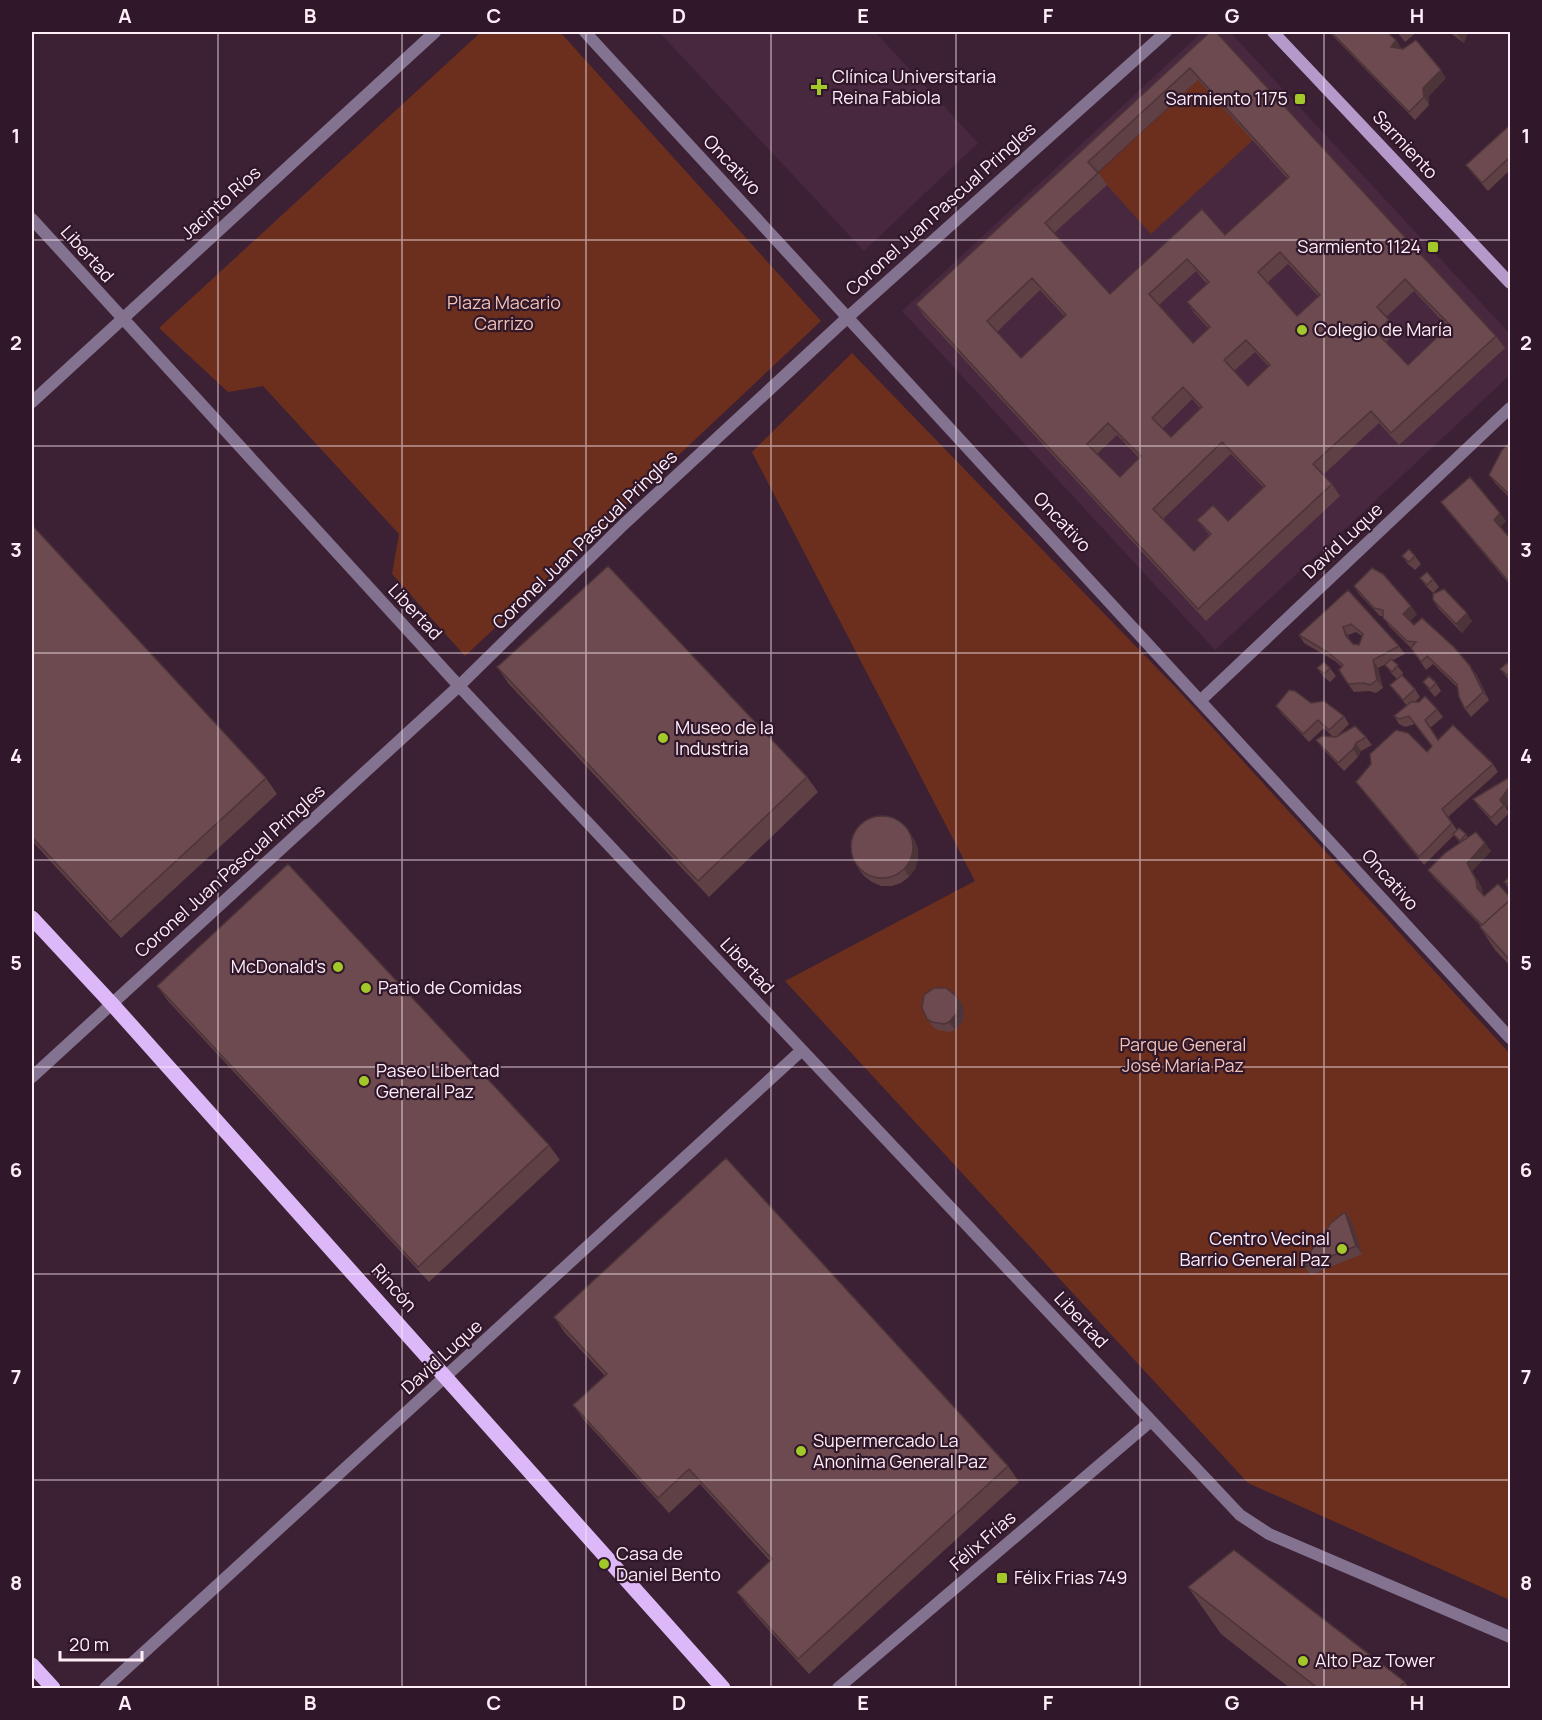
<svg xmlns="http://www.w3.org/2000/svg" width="1542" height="1720" font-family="Manrope,sans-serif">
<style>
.built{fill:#48283e}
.green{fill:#6c2f1e}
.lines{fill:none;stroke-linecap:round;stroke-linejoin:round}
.street{stroke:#837290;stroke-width:12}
.secondary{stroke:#b599cb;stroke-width:12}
.primary{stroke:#dcb8f8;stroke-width:15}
.wall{fill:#5e4045;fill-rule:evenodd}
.shaded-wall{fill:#4c3438}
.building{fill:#6d4a50;stroke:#4c3438;stroke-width:1.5;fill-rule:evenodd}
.grid{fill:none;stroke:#ffedf8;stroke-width:1.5;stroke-opacity:0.55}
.poi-dot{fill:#a2c929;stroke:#301729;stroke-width:2}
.labels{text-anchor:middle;stroke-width:4.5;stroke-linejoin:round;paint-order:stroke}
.poi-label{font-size:18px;fill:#ffedf8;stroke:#301729;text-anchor:start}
.street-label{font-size:18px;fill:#ffedf8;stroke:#301729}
.park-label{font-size:18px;fill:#f1c2b5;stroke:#301729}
.neatline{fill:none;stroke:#ffedf8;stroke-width:2}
.grid-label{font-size:20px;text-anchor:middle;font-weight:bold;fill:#ffedf8}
</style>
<rect width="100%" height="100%" fill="#3b2133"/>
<!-- built -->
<path class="built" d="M 659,32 L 875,32 L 978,143 L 864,251 Z
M 1202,32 L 1230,32 L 1510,334 L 1510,375 L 1215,650 L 902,311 Z"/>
<!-- green -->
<path class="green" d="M 481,32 L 560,32 L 821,321 L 465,656 L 392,574 L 399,534 L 263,386 L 228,392 L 159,328 Z
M 1198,80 L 1253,140 L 1151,234 L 1097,174 Z
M 852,353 L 1179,691 L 1510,1054 L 1510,1600 L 1248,1483 L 785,981 L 975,881 L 752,452 Z"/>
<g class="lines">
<!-- street -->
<path class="street" d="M 585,32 L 1510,1038
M 32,219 L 459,686 L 1240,1515 L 1269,1534 L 1510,1637
M 32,402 L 435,32
M 1201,700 L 1510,408
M 32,1077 L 459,686 L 623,525 L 848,317 L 1166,32
M 105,1688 L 802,1050
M 838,1688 L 1151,1421"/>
<!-- secondary -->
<path class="secondary" d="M 1273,32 L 1510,283"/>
<!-- primary -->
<path class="primary" d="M 32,918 L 112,1004 L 723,1688
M 32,1665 L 53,1688"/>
</g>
<!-- wall -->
<path class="wall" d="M 1210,32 L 1496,336 L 1505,348 L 1399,445 L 1379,423 L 1323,475 L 1332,484 L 1340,496 L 1206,621 L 924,316 L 916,304 ZM 1198,80 L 1287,178 L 1225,235 L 1110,294 L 1054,233 L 1107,185 L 1098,172 ZM 1288,264 L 1318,296 L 1297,316 L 1268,282 ZM 1196,271 L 1207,284 L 1187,302 L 1195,314 L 1209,329 L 1193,343 L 1159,305 ZM 1040,290 L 1065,317 L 1021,358 L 997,332 ZM 1414,291 L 1448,327 L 1408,365 L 1386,342 L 1397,332 L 1386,317 ZM 1255,352 L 1269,367 L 1248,386 L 1234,371 ZM 1192,399 L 1200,408 L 1171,437 L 1162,429 ZM 1117,435 L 1139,458 L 1120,477 L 1097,454 ZM 1231,454 L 1263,487 L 1228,521 L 1197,520 L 1210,536 L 1194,551 L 1163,519 Z
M 1329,32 L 1387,32 L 1396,40 L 1401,48 L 1446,78 L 1429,96 L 1429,105 L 1415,120 Z
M 1397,32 L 1417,32 L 1405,42 Z
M 1449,32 L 1468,32 L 1464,43 Z
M 1510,125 L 1510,170 L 1488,191 L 1472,173 L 1466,165 Z
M 1510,442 L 1510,498 L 1495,483 L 1489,475 Z
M 1441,502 L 1506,521 L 1500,527 L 1510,538 L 1510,585 L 1447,510 Z
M 32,525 L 266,778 L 277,794 L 121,938 L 32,841 Z
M 1402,556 L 1415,556 L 1421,564 L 1415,570 L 1408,564 Z
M 1420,578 L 1433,579 L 1439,587 L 1433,593 L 1426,586 Z
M 1354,586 L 1417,614 L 1410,621 L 1476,674 L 1489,700 L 1471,717 L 1465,709 L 1457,687 L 1433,664 L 1426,670 L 1412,649 L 1389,626 L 1383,616 L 1380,616 L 1359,594 Z
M 1348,590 L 1399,646 L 1405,654 L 1393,660 L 1403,673 L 1402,675 L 1415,689 L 1420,697 L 1415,702 L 1437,709 L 1443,717 L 1430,728 L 1438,740 L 1493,764 L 1498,772 L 1448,817 L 1457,830 L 1466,834 L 1468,838 L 1485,843 L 1491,851 L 1472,871 L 1482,888 L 1483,895 L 1484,896 L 1510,897 L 1510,966 L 1495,950 L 1480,927 L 1481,926 L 1434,878 L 1428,870 L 1460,843 L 1454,835 L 1424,865 L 1362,790 L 1356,782 L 1427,752 L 1432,747 L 1415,724 L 1405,727 L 1399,724 L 1394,716 L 1407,706 L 1390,685 L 1397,679 L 1391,673 L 1385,665 L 1386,664 L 1378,668 L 1383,688 L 1376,693 L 1369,691 L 1354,692 L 1348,684 L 1342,667 L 1335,661 L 1304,643 L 1299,635 ZM 1356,632 L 1362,636 L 1359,645 L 1353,644 L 1350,641 L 1348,635 Z
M 1433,600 L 1472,621 L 1462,633 L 1438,608 Z
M 1510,666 L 1510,681 L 1500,669 Z
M 497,667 L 807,777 L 818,792 L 709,897 L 508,683 Z
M 1317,668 L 1330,668 L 1336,676 L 1330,682 L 1323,676 Z
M 1423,682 L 1436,683 L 1441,691 L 1435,697 L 1429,690 Z
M 1311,703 L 1344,716 L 1349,724 L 1336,737 L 1366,737 L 1372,745 L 1361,751 L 1358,757 L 1344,771 L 1322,748 L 1316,740 L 1333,737 L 1324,728 L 1309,742 L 1282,714 L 1276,706 Z
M 1508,778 L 1506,808 L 1509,813 L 1496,826 L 1479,807 L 1473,799 Z
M 908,831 L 914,839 L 918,849 L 918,859 L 915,869 L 909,877 L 901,883 L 892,886 L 881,886 L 872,882 L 864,876 L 858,868 Z
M 1510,876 L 1510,890 L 1504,882 Z
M 157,986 L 549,1145 L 560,1160 L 429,1282 L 168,1001 Z
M 956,996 L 962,1004 L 964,1009 L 963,1021 L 955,1030 L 949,1032 L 938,1030 L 933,1027 L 927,1019 Z
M 1345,1212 L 1351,1220 L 1362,1254 L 1311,1275 L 1305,1267 Z
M 554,1317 L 1008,1466 L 1019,1482 L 809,1674 L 748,1607 L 737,1592 L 770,1561 L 700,1484 L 669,1513 L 584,1420 L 573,1405 L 605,1376 L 565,1333 Z
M 1188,1587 L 1405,1682 L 1409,1689 L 1291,1689 L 1221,1634 Z"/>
<!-- shaded-wall -->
<path class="shaded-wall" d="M 1459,32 L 1468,32 L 1464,43 L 1458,35 Z
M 1396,40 L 1401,48 L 1397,55 L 1391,47 Z
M 1441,70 L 1446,78 L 1429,96 L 1429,105 L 1424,97 L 1423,88 Z
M 1500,513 L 1506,521 L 1499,528 L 1494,520 Z
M 1411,606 L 1417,614 L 1409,622 L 1403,614 Z
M 1467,613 L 1472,621 L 1462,633 L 1456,624 Z
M 1343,627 L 1348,635 L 1351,645 L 1346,636 Z
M 1373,660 L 1378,668 L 1383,688 L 1377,680 Z
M 1470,666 L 1476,674 L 1489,700 L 1483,692 Z
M 1356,743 L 1361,751 L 1358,757 L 1353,749 Z
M 1510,786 L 1510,802 L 1506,808 L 1500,800 Z
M 908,831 L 914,839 L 918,849 L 918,859 L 915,869 L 909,877 L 904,869 Z
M 1485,843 L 1491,851 L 1472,871 L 1482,888 L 1483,897 L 1477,888 L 1467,863 Z
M 956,996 L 962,1004 L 964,1009 L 963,1021 L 955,1030 L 949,1022 Z
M 1345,1212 L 1351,1220 L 1362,1254 L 1356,1246 Z"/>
<!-- building -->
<path class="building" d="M 1210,32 L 1216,32 L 1496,336 L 1391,433 L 1371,411 L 1313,464 L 1332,484 L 1198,609 L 916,304 ZM 1190,68 L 1289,177 L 1225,235 L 1202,209 L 1110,294 L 1045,223 L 1098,173 L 1088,162 ZM 1280,252 L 1320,295 L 1297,316 L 1258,272 ZM 1187,259 L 1209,282 L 1187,302 L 1210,327 L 1193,343 L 1149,294 ZM 1032,278 L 1066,315 L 1021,358 L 987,321 ZM 1405,279 L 1450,325 L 1408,365 L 1376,332 L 1389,320 L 1377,307 ZM 1246,340 L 1270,365 L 1248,386 L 1224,360 ZM 1183,387 L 1202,407 L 1171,437 L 1152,418 ZM 1108,423 L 1141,456 L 1120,477 L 1087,444 ZM 1222,442 L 1265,486 L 1228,521 L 1213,505 L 1197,520 L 1211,534 L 1194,551 L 1153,509 Z
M 1331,32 L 1387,32 L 1396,40 L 1391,47 L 1403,49 L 1416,40 L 1441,70 L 1423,88 L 1424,97 L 1409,112 Z
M 1510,125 L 1510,157 L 1482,183 L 1466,165 Z
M 1510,442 L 1510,495 L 1489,475 L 1502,450 Z
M 1470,477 L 1500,513 L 1494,520 L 1510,538 L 1510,583 L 1441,502 Z
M 32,525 L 266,778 L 110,922 L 32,837 Z
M 1409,549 L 1415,556 L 1409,562 L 1402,556 Z
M 608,566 L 807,777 L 698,881 L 497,667 Z
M 1372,568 L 1383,574 L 1411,606 L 1403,614 L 1414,625 L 1422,618 L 1454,647 L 1470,666 L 1483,692 L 1465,709 L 1459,697 L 1457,684 L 1427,656 L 1421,662 L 1411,648 L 1416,642 L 1407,641 L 1383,618 L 1383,610 L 1374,608 L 1354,586 Z
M 1427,572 L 1433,579 L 1427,585 L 1420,578 Z
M 1444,589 L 1467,613 L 1456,624 L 1433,600 L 1433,594 Z
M 1348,590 L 1399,646 L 1373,660 L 1377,680 L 1370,685 L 1364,683 L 1348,684 L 1339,670 L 1343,665 L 1329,653 L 1299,635 ZM 1351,624 L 1363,634 L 1359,645 L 1353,644 L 1346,636 L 1343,627 Z
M 1391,659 L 1398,665 L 1392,672 L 1385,665 Z
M 1324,662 L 1330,668 L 1324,674 L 1317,668 Z
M 1507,663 L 1510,666 L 1510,672 L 1507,675 L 1500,669 Z
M 1402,675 L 1415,689 L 1403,700 L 1390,685 Z
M 1429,676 L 1436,683 L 1430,689 L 1423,682 Z
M 1289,690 L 1295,691 L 1311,703 L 1324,701 L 1344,716 L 1329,730 L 1318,720 L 1303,734 L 1276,706 Z
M 1425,696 L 1437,709 L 1425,720 L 1438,740 L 1453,725 L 1493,764 L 1442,809 L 1452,823 L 1419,857 L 1356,782 L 1371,764 L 1370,754 L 1396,730 L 1408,733 L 1427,752 L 1432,746 L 1409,716 L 1399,719 L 1394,716 L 1411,702 L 1419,702 Z
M 1355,726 L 1366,737 L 1356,743 L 1353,749 L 1338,763 L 1316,740 L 1322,736 L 1336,737 Z
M 1508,778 L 1510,782 L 1510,786 L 1500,800 L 1504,805 L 1491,818 L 1473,799 Z
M851 847a31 31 0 1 1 62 0a31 31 0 1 1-62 0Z
M 1459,828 L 1466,834 L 1460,841 L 1453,834 Z
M 1476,832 L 1485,843 L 1467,863 L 1476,880 L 1477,888 L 1484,896 L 1498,884 L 1510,897 L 1510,900 L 1482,925 L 1428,870 L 1445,853 Z
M 288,864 L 549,1145 L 418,1267 L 157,986 Z
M 1510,876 L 1510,885 L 1504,882 Z
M 1510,900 L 1510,960 L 1480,927 Z
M 934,988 L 946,988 L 956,996 L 958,1001 L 957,1013 L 949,1022 L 944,1024 L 932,1022 L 927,1019 L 922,1008 L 924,995 Z
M 726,1158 L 1008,1466 L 798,1659 L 737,1592 L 772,1559 L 689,1469 L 658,1498 L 573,1405 L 607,1374 L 554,1317 Z
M 1345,1212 L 1356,1246 L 1305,1267 L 1311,1251 L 1331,1223 Z
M 1234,1550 L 1405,1682 L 1397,1689 L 1319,1689 L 1188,1587 Z"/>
<!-- grid -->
<path class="grid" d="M 218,32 L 218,1688M 402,32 L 402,1688M 586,32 L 586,1688M 771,32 L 771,1688M 956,32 L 956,1688M 1140,32 L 1140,1688M 1324,32 L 1324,1688M 32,240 L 1510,240M 32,446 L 1510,446M 32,653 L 1510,653M 32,860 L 1510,860M 32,1067 L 1510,1067M 32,1274 L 1510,1274M 32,1480 L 1510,1480"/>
<!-- markers -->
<g class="poi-dot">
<path d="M816 78h6v6h6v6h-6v6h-6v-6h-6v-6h6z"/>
<rect x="1294" y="93" width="12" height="12" rx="3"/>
<rect x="1427" y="241" width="12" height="12" rx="3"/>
<circle cx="1302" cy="330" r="6"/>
<circle cx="663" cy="738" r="6"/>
<circle cx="338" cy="967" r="6"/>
<circle cx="366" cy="988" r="6"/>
<circle cx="364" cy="1081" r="6"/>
<circle cx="1342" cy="1249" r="6"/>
<circle cx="801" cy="1451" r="6"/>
<circle cx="604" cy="1564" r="6"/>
<rect x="996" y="1572" width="12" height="12" rx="3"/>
<circle cx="1303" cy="1661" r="6"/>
</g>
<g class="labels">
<!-- poi labels -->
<g class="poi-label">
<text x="832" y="83">Clínica Universitaria<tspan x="832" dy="21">Reina Fabiola</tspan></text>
<text x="1288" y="105" text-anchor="end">Sarmiento 1175</text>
<text x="1421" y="253" text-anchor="end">Sarmiento 1124</text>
<text x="1314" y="336">Colegio de María</text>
<text x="675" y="734">Museo de la<tspan x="675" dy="21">Industria</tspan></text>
<text x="326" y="973" text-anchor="end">McDonald's</text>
<text x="378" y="994">Patio de Comidas</text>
<text x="376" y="1077">Paseo Libertad<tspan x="376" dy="21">General Paz</tspan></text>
<text x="1330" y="1245" text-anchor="end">Centro Vecinal<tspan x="1330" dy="21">Barrio General Paz</tspan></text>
<text x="813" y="1447">Supermercado La<tspan x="813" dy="21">Anonima General Paz</tspan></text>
<text x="616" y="1560">Casa de<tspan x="616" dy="21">Daniel Bento</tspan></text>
<text x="1014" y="1584">Félix Frias 749</text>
<text x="1315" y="1667">Alto Paz Tower</text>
</g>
<!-- street labels -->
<g class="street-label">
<text transform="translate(1405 145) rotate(47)" y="6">Sarmiento</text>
<text transform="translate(732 165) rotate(47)" y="6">Oncativo</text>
<text transform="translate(221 203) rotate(-42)" y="6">Jacinto Ríos</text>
<text transform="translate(941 209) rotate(-42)" y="6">Coronel Juan Pascual Pringles</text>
<text transform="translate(87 254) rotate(48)" y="6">Libertad</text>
<text transform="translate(1062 522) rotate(47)" y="6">Oncativo</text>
<text transform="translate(585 540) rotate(-44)" y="6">Coronel Juan Pascual Pringles</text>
<text transform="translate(1343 541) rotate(-43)" y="6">David Luque</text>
<text transform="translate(415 612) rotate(47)" y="6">Libertad</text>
<text transform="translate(230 871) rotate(-42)" y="6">Coronel Juan Pascual Pringles</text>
<text transform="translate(1390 880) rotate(48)" y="6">Oncativo</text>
<text transform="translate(747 966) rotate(47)" y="6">Libertad</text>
<text transform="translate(394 1288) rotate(48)" y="6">Rincón</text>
<text transform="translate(1081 1320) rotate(47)" y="6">Libertad</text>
<text transform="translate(442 1357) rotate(-42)" y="6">David Luque</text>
<text transform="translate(983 1541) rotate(-41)" y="6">Félix Frías</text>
</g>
<!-- park labels -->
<g class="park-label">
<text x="504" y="309">Plaza Macario<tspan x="504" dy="21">Carrizo</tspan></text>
<text x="1183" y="1051">Parque General<tspan x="1183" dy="21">José María Paz</tspan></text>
</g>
</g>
<!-- border -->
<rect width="1542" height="1720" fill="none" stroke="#301729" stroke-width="66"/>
<!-- scale -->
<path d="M60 1651v9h82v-9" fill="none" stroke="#ffedf8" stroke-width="3"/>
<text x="69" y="1651" font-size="18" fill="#ffedf8" stroke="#301729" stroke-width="4.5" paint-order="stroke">20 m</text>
<rect x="33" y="33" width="1476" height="1654" class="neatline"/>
<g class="grid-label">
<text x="125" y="23">A</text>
<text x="310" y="23">B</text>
<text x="494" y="23">C</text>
<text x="679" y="23">D</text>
<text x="863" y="23">E</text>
<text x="1048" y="23">F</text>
<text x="1232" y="23">G</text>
<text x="1417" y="23">H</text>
<text x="16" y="143">1</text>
<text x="1526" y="143">1</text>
<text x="16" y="350">2</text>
<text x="1526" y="350">2</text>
<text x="16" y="557">3</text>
<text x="1526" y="557">3</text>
<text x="16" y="763">4</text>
<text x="1526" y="763">4</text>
<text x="16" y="970">5</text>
<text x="1526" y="970">5</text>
<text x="16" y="1177">6</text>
<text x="1526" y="1177">6</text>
<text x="16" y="1384">7</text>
<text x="1526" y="1384">7</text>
<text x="16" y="1590">8</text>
<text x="1526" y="1590">8</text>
<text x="125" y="1710">A</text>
<text x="310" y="1710">B</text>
<text x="494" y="1710">C</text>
<text x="679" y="1710">D</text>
<text x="863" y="1710">E</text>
<text x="1048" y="1710">F</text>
<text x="1232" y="1710">G</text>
<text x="1417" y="1710">H</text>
</g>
</svg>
